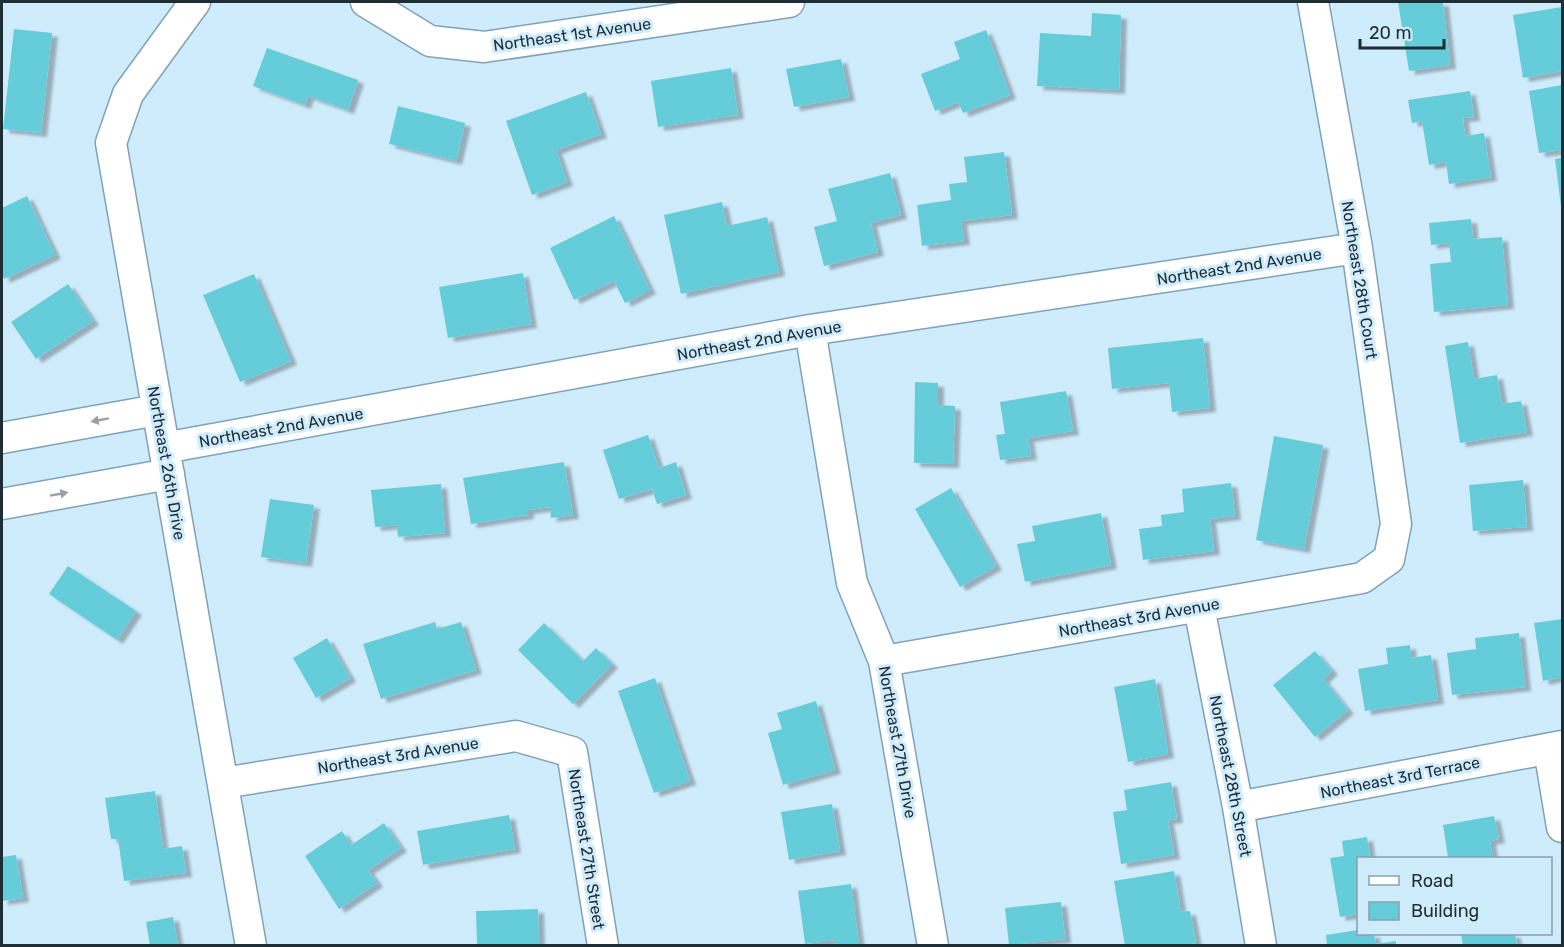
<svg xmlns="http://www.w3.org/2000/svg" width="1564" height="947" font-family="Rubik,sans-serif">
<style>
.building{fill:#65cdda;filter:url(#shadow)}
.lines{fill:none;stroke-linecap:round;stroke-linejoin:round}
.street-casing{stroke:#80a2b6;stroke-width:33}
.street{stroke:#fff;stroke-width:30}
.oneway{fill:#9aa0a4}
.labels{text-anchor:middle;stroke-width:6;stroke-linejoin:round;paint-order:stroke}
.street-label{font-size:16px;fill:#1f2d35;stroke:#cfecfd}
</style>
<defs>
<filter id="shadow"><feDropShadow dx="6" dy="4" stdDeviation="1.5" flood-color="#0004"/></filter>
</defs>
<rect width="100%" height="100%" fill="#cfecfd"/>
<!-- building -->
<path class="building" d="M 1398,2 L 1443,2 L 1450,65 L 1409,71 Z
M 1562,7 L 1562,71 L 1523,78 L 1513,15 Z
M 1092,13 L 1121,15 L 1119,90 L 1037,86 L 1040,33 L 1091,36 Z
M 14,29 L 52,33 L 41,133 L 3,129 Z
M 986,30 L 1010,95 L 963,113 L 958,102 L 935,111 L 921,74 L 960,59 L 954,42 Z
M 267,48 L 358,80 L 348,110 L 308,96 L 305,105 L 253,86 Z
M 841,59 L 849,97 L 794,107 L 786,69 Z
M 731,68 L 738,115 L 658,127 L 651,81 Z
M 1562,85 L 1562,150 L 1539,153 L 1529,91 Z
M 1470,91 L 1474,117 L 1463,118 L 1465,136 L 1484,133 L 1491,177 L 1449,184 L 1446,162 L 1429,165 L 1422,121 L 1412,123 L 1408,100 Z
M 586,92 L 601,134 L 556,150 L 567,182 L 532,195 L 506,121 Z
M 398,106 L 465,123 L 456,161 L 389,144 Z
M 1004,152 L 1012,215 L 961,221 L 964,241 L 922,246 L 917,205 L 951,200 L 949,184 L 967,182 L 964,157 Z
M 1562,158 L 1562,206 L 1561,206 L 1555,159 Z
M 890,173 L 901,215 L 871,223 L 878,252 L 824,266 L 814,227 L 837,221 L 828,189 Z
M 27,196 L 55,255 L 4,279 L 2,273 L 2,208 Z
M 722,202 L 727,226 L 767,217 L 779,272 L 681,294 L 664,215 Z
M 614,216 L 650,290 L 625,303 L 614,281 L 574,300 L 550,248 Z
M 1471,219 L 1473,239 L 1502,237 L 1508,305 L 1434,312 L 1430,264 L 1451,262 L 1449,243 L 1431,245 L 1429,223 Z
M 523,273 L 531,324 L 448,338 L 439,287 Z
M 254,274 L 291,361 L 240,382 L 203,295 Z
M 68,284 L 93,321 L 36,359 L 11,322 Z
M 1203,338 L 1210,408 L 1172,412 L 1169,383 L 1112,389 L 1108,348 Z
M 1468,342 L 1474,379 L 1497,375 L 1502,404 L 1521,401 L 1527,432 L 1460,443 L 1445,346 Z
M 915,382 L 938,383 L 938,405 L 955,406 L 953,464 L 914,463 Z
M 1066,391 L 1073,431 L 1028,438 L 1031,456 L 1000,460 L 996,435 L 1005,434 L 1000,402 Z
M 648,435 L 659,468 L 676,462 L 686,495 L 657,504 L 652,489 L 619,499 L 603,450 Z
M 1274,436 L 1323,445 L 1304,549 L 1256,540 Z
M 564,462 L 573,515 L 551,518 L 550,507 L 528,510 L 528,515 L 471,524 L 463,478 Z
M 1523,480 L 1527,527 L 1473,531 L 1469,485 Z
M 1231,483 L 1235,516 L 1210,519 L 1214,551 L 1143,560 L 1139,529 L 1162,526 L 1161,515 L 1184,512 L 1182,489 Z
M 441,484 L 445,533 L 398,537 L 397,525 L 375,527 L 371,490 Z
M 951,488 L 996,566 L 960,587 L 915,509 Z
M 270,499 L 314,505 L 306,563 L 261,557 Z
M 1101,513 L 1111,565 L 1025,582 L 1017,544 L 1035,541 L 1032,526 Z
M 68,566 L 136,611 L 117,640 L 49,594 Z
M 1562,619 L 1562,677 L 1543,681 L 1534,623 Z
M 435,622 L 437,629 L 461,622 L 476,670 L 381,699 L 363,644 Z
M 544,623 L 583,661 L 596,648 L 612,664 L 573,704 L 518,650 Z
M 1519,633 L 1525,687 L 1452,695 L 1447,653 L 1476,649 L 1475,638 Z
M 327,638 L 350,678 L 316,698 L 293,658 Z
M 1410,645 L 1411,658 L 1431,655 L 1438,700 L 1365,711 L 1358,669 L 1388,664 L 1386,648 Z
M 1315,651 L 1332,671 L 1323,679 L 1348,710 L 1315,737 L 1273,685 Z
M 655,678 L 690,781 L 654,793 L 618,691 Z
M 1155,679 L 1168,754 L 1128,762 L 1114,687 Z
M 816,701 L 835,770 L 783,785 L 768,733 L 782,729 L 777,713 Z
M 1171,782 L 1177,819 L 1168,820 L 1174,855 L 1121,864 L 1113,812 L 1127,810 L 1124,790 Z
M 155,791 L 163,849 L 182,846 L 186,873 L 124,881 L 118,839 L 111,839 L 105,798 Z
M 832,804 L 840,851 L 789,860 L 781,812 Z
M 509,815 L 515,849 L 423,865 L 417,831 Z
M 1494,816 L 1499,839 L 1490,841 L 1493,858 L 1448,858 L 1443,825 Z
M 384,823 L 401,848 L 368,870 L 377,883 L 339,909 L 305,856 L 342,831 L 351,845 Z
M 1367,837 L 1370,858 L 1358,858 L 1358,914 L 1340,917 L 1330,858 L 1344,856 L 1342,841 Z
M 16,855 L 23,898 L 2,901 L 2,857 Z
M 1174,871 L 1181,912 L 1190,911 L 1196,943 L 1180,946 L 1125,946 L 1114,881 Z
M 851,884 L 859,946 L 836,946 L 835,940 L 805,944 L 798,891 Z
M 1061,902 L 1065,939 L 1009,945 L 1005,908 Z
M 538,909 L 539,946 L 477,946 L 476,911 Z
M 173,917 L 178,946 L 150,946 L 146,922 Z
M 1358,930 L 1358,934 L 1374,934 L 1376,944 L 1396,941 L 1396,946 L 1327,946 L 1326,935 Z
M 1461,934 L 1515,934 L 1517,946 L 1463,946 Z"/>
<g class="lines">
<!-- street casing -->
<g class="street-casing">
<path id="street" d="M 195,2 L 128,94 L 111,143 L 251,946
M 366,2 L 430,41 L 484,47 L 789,2
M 810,330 L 852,583 L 884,661 L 933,946
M 2,438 L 157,410
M 164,448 L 810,330 L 1357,248
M 2,504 L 169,474
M 1199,607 L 1238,807 L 1261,946
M 884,661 L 1362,578 L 1389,559 L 1396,524 L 1357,248 L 1313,2
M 1549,749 L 1562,827
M 223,783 L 516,736 L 572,752 L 603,946
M 1238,807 L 1562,746"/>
</g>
<!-- street -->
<use href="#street" class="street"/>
</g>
<!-- one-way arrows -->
<defs><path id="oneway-solid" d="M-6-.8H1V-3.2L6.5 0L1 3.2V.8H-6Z" transform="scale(1.5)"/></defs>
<g class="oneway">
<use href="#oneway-solid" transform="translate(100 420) rotate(170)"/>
<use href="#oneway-solid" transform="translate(59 494) rotate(-10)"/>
</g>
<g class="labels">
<!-- street labels -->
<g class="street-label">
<text transform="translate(572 34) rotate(-8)" y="6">Northeast 1st Avenue</text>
<text transform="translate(1239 266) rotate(-9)" y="6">Northeast 2nd Avenue</text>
<text transform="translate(1360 280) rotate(81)" y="6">Northeast 28th Court</text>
<text transform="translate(759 340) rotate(-10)" y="6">Northeast 2nd Avenue</text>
<text transform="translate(281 427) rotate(-10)" y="6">Northeast 2nd Avenue</text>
<text transform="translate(167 463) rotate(80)" y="6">Northeast 26th Drive</text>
<text transform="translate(1139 617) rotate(-10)" y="6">Northeast 3rd Avenue</text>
<text transform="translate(898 742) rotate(80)" y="6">Northeast 27th Drive</text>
<text transform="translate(398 755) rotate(-9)" y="6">Northeast 3rd Avenue</text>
<text transform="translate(1231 776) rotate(79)" y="6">Northeast 28th Street</text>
<text transform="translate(1400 777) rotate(-11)" y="6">Northeast 3rd Terrace</text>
<text transform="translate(587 849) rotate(81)" y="6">Northeast 27th Street</text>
</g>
</g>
<!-- border -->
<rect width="1564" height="947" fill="none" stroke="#1f2d35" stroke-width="6"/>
<!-- legend -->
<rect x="1357" y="857" width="195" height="78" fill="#cfecfd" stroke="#89a0ad" stroke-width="1.5"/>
<rect x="1369" y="876" width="30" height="9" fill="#ffffff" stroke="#89a0ad" stroke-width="1.5"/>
<text x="1411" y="887" font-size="18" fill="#1f2d35">Road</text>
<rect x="1369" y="902" width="30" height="18" fill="#65cdda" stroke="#89a0ad" stroke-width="1.5"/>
<text x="1411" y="917" font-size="18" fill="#1f2d35">Building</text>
<!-- scale -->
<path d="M1360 39v9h84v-9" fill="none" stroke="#1f2d35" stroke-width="3"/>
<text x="1369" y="39" font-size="18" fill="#1f2d35" stroke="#cfecfd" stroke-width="4.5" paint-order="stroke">20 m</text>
</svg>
